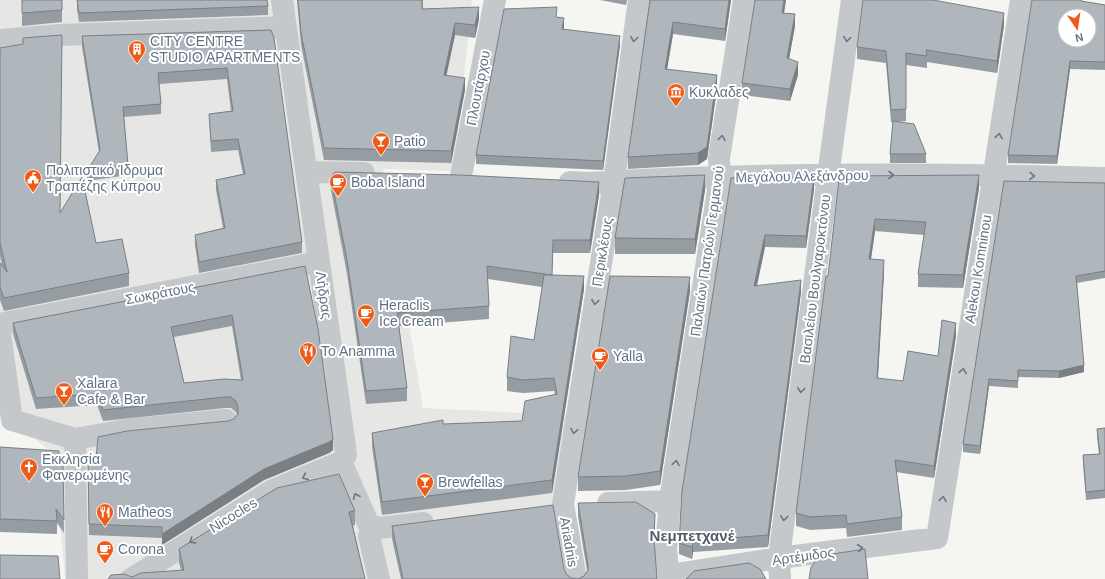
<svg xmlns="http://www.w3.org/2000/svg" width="1105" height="579" font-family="Arial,sans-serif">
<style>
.built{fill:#e6e7e5}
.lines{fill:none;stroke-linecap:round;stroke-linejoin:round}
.street{stroke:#c4c8cb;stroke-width:22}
.wall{fill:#969da2;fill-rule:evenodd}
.shaded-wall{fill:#7a7f84}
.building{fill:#afb6bc;stroke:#7a7f84;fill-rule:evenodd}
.oneway{stroke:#677688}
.labels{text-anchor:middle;stroke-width:4;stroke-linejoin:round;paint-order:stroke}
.poi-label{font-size:14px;fill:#627285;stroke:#fff;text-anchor:start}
.street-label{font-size:14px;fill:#627285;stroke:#fff}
.neighbourhood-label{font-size:15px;font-weight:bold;fill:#515c69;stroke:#fff}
</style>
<rect width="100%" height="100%" fill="#f5f6f1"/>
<!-- built -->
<path class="built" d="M 0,0 L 472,0 L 454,171 L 383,169 L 423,408 L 566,415 L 565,511 L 438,579 L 65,579 L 54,454 L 1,412 L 0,406 Z"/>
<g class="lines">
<!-- street -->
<path class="street" d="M 282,0 L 338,396 L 346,455 L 341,462
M 0,40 L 60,35 L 286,27
M 307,172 L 364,173
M 461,176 L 495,0
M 570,182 L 589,183 C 760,172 934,173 1105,178
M 0,324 L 319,262
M 0,333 L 12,420 L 75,439 L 125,430 L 226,420
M 75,439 L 77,579
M 341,462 L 369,525 L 379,528 L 423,523
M 608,503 L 670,501
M 373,527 L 369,536 L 379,579
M 669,575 L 779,558 L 937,538 L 1021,0
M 131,579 L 271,491 L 341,462
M 576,579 L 563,504 L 614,181 L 639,0
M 669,579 L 666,549 L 670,501 L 720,177 L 719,158 L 744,0
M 780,579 L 779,558 L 828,176 L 852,0"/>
</g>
<!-- wall -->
<path class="wall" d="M 22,0 L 62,0 L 62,22 L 22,26 Z
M 77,0 L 268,6 L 268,15 L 79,22 L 77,9 Z
M 297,0 L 423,0 L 423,9 L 479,19 L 475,38 L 455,35 L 446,75 L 465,90 L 451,163 L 324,160 L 301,45 Z
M 600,0 L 627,0 L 626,5 Z
M 650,0 L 731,0 L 725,41 L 673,34 L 667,70 L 717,88 L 707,159 L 698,165 L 628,169 L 628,157 Z
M 786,0 L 784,13 L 795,26 L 789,58 L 798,75 L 790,101 L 742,95 L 742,83 Z
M 1082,0 L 1082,2 L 1105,5 L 1105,70 L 1070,69 L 1057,164 L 1008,163 L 1008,155 Z
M 557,17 L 564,27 L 563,29 L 620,45 L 603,170 L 476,164 L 476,155 Z
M 1004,25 L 997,73 L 927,62 L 927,68 L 906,65 L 906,121 L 896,122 L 926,154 L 926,163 L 890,163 L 890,154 L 893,122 L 891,122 L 886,63 L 857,59 L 857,47 Z
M 271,30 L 302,242 L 302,253 L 199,273 L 195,245 L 195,235 L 223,228 L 216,190 L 216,180 L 243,174 L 238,150 L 211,152 L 209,114 L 231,111 L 227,79 L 159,84 L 161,104 L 161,114 L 124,117 L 128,165 L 128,175 L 87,181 L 87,171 L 99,152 L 82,47 L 82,36 Z
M 0,48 L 60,213 L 96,243 L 129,273 L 129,286 L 4,311 L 0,300 L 0,263 L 2,267 L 0,256 Z
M 331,177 L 599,195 L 590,253 L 553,253 L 552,275 L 584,289 L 552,493 L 382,515 L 372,447 L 372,433 L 443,424 L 522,421 L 555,394 L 554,391 L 523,393 L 507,391 L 507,377 L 534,340 L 542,287 L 488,279 L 489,306 L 489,319 L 399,326 L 407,388 L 407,401 L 366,404 L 347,274 L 331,190 Z
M 731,178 L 814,189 L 806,248 L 765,247 L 757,286 L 801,292 L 768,547 L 693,552 L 692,559 L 679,554 L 679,543 Z
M 839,179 L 979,188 L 963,288 L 918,287 L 918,274 L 924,235 L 875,231 L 871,259 L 884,272 L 878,379 L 903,381 L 938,356 L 956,336 L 934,478 L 896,472 L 902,517 L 902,530 L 847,537 L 846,528 L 810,530 L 796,526 L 796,513 L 828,276 Z
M 1004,181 L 1105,183 L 1105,278 L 1077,283 L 1084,372 L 1059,378 L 1018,377 L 1018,388 L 989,386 L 980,454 L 963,452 L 963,444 Z
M 705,190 L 695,254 L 615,254 L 615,238 Z
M 305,266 L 333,450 L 329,453 L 264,480 L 162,545 L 162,538 L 89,535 L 88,460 L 228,421 L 234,419 L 237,415 L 236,412 L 231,408 L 225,408 L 103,421 L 97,405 L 36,409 L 13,334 L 13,323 ZM 232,326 L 241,380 L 184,383 L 174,337 Z
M 690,291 L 660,485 L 626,490 L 578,491 L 578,477 Z
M 1105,428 L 1105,498 L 1086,500 L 1083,463 L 1083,455 L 1099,454 L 1097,437 L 1097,429 Z
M 0,447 L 59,465 L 63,464 L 64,533 L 57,523 L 57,534 L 0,532 Z
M 277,488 L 355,511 L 355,525 L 353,526 L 365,579 L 132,577 L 181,570 L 179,563 L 179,549 Z
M 578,503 L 655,527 L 654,544 L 657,579 L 401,579 L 392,539 L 392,526 L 564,569 L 566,574 L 571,578 L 578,579 L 584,576 L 587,571 L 578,516 Z"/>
<!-- shaded-wall -->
<path class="shaded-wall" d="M 729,0 L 731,0 L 725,41 L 725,29 Z
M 784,0 L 786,0 L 782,25 L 782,13 Z
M 479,7 L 479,19 L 475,38 L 475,25 Z
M 1004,13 L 1004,25 L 997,73 L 997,61 Z
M 795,14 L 795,26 L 787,70 L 787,58 Z
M 564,18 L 564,27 L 562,38 L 562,29 Z
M 673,22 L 673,34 L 665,81 L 665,69 Z
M 455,23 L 455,35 L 444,87 L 444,75 Z
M 620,36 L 620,45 L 603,170 L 603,161 Z
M 1070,61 L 1070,69 L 1057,164 L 1057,156 Z
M 798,62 L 798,75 L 790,101 L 790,89 Z
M 717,75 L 717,88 L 707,159 L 698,165 L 698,153 Z
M 465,78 L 465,90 L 451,163 L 451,151 Z
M 705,175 L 705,190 L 695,254 L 695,239 Z
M 979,175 L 979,188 L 963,288 L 963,275 Z
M 814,177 L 814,189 L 806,248 L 806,236 Z
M 599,182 L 599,195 L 590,253 L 590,240 Z
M 875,219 L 875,231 L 869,272 L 869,259 Z
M 765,235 L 765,247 L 754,298 L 754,286 Z
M 884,260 L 884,272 L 877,391 L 877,378 Z
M 584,276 L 584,289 L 552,493 L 552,480 Z
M 690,277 L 690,291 L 660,485 L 660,471 Z
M 801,280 L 801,292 L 768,547 L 768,535 Z
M 956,323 L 956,336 L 934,478 L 934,466 Z
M 1084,365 L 1084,372 L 1059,378 L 1059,371 Z
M 989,379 L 989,386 L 980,454 L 980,446 Z
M 333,439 L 333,450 L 329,453 L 264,480 L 162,545 L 162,534 L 264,469 Z
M 655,514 L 655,527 L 654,550 L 654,537 Z
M 693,541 L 693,552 L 692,559 L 692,547 Z"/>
<!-- building -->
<path class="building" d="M 22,0 L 62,0 L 62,10 L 22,13 Z
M 77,0 L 267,0 L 268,6 L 79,13 Z
M 298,0 L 422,0 L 422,9 L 479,7 L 475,25 L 455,23 L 444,75 L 465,78 L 451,151 L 324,148 L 301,33 Z
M 650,0 L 729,0 L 725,29 L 673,22 L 665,69 L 717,75 L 707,147 L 698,153 L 628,157 Z
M 755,0 L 784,0 L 782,13 L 795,14 L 787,58 L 798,62 L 790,89 L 742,83 Z
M 863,0 L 933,0 L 1004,13 L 997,61 L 926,50 L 927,56 L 906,53 L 906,109 L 891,110 L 886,51 L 857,47 Z
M 1032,0 L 1081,0 L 1081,1 L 1105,5 L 1105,62 L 1070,61 L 1057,156 L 1008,155 ZM 1065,16 L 1089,16 L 1089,40 L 1065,40 Z
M 557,7 L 556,17 L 564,18 L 562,29 L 620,36 L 603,161 L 476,155 L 504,9 Z
M 271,30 L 274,38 L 302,242 L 199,262 L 195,235 L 225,228 L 216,180 L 245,174 L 238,139 L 211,141 L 209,114 L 233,111 L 227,68 L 158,73 L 161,104 L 123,107 L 128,165 L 87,171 L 100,150 L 82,36 Z
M 62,35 L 60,213 L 82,177 L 96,243 L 122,239 L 129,273 L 4,298 L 0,287 L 0,263 L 7,272 L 0,243 L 0,48 L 23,44 L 23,38 Z
M 893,121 L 914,124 L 926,154 L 890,154 Z
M 335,172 L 460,175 L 599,182 L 590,240 L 553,240 L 552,275 L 584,276 L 552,480 L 382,502 L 372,433 L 443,420 L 443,424 L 522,421 L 525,401 L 557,394 L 554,378 L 523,380 L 507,377 L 511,336 L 534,340 L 544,275 L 552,275 L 487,266 L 489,306 L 397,313 L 407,388 L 366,391 L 347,260 L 331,177 Z
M 705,175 L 695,239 L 615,238 L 625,178 Z
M 979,175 L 963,275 L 918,274 L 926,222 L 875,219 L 869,259 L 884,260 L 877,378 L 903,381 L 908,351 L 938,356 L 942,320 L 956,323 L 934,466 L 895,460 L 902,517 L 847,524 L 846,515 L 810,517 L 796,513 L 826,276 L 828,276 L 839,179 L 844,176 Z
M 814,177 L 806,236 L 765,235 L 754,286 L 801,280 L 768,535 L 693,541 L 692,547 L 679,543 L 682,491 L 731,178 Z
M 1004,181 L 1105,183 L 1105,271 L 1076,276 L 1084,365 L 1059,371 L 1018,370 L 1018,381 L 989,379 L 980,446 L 963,444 Z
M 305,266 L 318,329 L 333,439 L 329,442 L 264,469 L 162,534 L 162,527 L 89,524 L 88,460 L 96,458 L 98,437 L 127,431 L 228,421 L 234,419 L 238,414 L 238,407 L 236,401 L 231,397 L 225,397 L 103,410 L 97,394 L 36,398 L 13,323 ZM 232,315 L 243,380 L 224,379 L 184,383 L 171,327 Z
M 610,276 L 690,277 L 660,471 L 626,476 L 578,477 Z
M 1105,428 L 1105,490 L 1086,492 L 1083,455 L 1100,454 L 1097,429 Z
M 0,447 L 59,451 L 59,465 L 63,464 L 64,520 L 56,509 L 57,521 L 0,519 Z
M 339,474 L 355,511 L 349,512 L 365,579 L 108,579 L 111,575 L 124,574 L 132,577 L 141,573 L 184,570 L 179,549 L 277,488 Z
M 636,502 L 655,514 L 654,537 L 657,579 L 403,579 L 392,526 L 553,505 L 564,569 L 566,574 L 571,578 L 578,579 L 584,576 L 588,570 L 588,565 L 578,503 Z
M 865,549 L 868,579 L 809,579 L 811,567 L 820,556 Z
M 0,555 L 58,556 L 60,579 L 0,579 Z
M 749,563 L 760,569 L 766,579 L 686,579 L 694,571 Z"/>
<!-- one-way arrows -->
<defs><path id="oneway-chevron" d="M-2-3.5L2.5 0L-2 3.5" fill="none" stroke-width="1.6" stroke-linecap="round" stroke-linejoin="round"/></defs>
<g class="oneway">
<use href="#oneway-chevron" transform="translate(634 39) rotate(98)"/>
<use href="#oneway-chevron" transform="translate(847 39) rotate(98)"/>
<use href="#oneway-chevron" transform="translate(999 136) rotate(-81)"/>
<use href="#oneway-chevron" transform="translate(722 138) rotate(-81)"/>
<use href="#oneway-chevron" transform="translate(891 175)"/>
<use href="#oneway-chevron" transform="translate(1032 176) rotate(2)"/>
<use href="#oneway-chevron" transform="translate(595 302) rotate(99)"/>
<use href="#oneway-chevron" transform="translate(963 371) rotate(-81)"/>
<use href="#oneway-chevron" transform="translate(801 390) rotate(97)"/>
<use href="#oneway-chevron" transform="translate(574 431) rotate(99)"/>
<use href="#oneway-chevron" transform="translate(676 463) rotate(-81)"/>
<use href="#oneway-chevron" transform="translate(305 477) rotate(158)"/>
<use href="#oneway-chevron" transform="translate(356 496) rotate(-114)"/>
<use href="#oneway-chevron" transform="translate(943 499) rotate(-81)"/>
<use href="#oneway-chevron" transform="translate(784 518) rotate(97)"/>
<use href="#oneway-chevron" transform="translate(192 541) rotate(148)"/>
<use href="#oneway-chevron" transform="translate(860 548) rotate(-7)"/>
</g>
<!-- icons -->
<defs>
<g id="building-pin" transform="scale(0.9)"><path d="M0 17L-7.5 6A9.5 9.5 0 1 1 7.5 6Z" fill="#ef5b17" stroke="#fff"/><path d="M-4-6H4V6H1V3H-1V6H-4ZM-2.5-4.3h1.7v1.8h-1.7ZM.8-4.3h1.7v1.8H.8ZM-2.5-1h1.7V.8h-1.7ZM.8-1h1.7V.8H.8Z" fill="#fff"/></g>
<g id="museum-pin" transform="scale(0.9)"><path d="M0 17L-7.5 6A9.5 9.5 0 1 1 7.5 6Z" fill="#ef5b17" stroke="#fff"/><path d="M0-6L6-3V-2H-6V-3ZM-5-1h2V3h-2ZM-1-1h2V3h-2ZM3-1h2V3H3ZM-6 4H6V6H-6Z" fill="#fff"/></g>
<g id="bar-pin" transform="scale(0.9)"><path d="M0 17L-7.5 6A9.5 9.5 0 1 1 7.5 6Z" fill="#ef5b17" stroke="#fff"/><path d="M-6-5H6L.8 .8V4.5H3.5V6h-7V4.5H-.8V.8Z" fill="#fff"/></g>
<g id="civic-pin" transform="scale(0.9)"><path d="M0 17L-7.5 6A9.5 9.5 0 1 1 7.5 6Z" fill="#ef5b17" stroke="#fff"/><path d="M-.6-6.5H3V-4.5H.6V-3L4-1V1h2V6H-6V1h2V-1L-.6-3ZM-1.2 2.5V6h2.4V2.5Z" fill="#fff"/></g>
<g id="cafe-pin" transform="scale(0.9)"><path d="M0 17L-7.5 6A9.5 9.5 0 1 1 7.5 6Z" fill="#ef5b17" stroke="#fff"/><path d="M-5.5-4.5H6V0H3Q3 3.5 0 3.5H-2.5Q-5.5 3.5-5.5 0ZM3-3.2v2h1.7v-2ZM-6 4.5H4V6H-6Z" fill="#fff"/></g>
<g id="restaurant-pin" transform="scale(0.9)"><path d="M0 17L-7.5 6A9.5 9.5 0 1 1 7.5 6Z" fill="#ef5b17" stroke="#fff"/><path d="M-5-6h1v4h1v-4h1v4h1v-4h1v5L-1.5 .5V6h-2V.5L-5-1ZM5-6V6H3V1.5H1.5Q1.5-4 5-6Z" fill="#fff"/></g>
<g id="church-pin" transform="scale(0.9)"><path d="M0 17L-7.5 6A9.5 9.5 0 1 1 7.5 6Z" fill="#ef5b17" stroke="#fff"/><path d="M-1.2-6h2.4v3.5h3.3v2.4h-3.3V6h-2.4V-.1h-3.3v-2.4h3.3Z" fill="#fff"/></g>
</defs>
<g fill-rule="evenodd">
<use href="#building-pin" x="137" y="49"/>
<use href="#museum-pin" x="676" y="92"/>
<use href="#bar-pin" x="381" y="141"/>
<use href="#civic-pin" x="33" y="178"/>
<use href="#cafe-pin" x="338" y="182"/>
<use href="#cafe-pin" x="366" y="313"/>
<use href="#restaurant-pin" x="308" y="351"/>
<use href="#cafe-pin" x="600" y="356"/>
<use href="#bar-pin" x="64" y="391"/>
<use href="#church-pin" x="29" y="467"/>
<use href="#bar-pin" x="425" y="482"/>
<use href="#restaurant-pin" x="105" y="512"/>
<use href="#cafe-pin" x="105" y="549"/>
</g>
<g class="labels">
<!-- poi labels -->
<g class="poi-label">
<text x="150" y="46">CITY CENTRE<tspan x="150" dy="16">STUDIO APARTMENTS</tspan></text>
<text x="689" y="97">Κυκλαδες</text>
<text x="394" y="146">Patio</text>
<text x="46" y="175">Πολιτιστικό Ίδρυμα<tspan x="46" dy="16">Τραπέζης Κύπρου</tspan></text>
<text x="351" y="187">Boba Island</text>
<text x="379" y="310">Heraclis<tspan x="379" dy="16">Ice Cream</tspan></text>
<text x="321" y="356">To Anamma</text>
<text x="613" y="361">Yalla</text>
<text x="77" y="388">Xalara<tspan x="77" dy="16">Cafe &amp; Bar</tspan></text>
<text x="42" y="464">Εκκλησία<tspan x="42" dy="16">Φανερωμένης</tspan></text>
<text x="438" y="487">Brewfellas</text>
<text x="118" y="517">Matheos</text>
<text x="118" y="554">Corona</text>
</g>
<!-- street labels -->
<g class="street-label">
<text transform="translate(478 88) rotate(-79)" y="5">Πλουτάρχου</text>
<text transform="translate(802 176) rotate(-1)" y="5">Μεγάλου Αλεξάνδρου</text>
<text transform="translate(707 251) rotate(-82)" y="5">Παλαιών Πατρών Γερμανού</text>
<text transform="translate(602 252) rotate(-81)" y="5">Περικλέους</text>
<text transform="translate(978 269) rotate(-81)" y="5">Alekou Komninou</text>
<text transform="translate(815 279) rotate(-83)" y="5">Βασιλείου Βουλγαροκτόνου</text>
<text transform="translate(160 293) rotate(-11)" y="5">Σωκράτους</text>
<text transform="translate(324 295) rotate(82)" y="5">Λήδρας</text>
<text transform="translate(233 515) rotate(-32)" y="5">Nicocles</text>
<text transform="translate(569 542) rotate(80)" y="5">Ariadnis</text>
<text transform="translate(803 556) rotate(-8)" y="5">Αρτέμιδος</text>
</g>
<!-- neighbourhood labels -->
<g class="neighbourhood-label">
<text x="692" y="541">Νεμπετχανέ</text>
</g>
</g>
<!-- north arrow -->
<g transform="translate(1077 28) rotate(167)"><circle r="19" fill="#ffffff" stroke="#c0c7ce"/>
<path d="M0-3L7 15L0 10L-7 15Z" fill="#ef5b17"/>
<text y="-6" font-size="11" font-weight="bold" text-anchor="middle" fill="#627285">N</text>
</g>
</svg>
